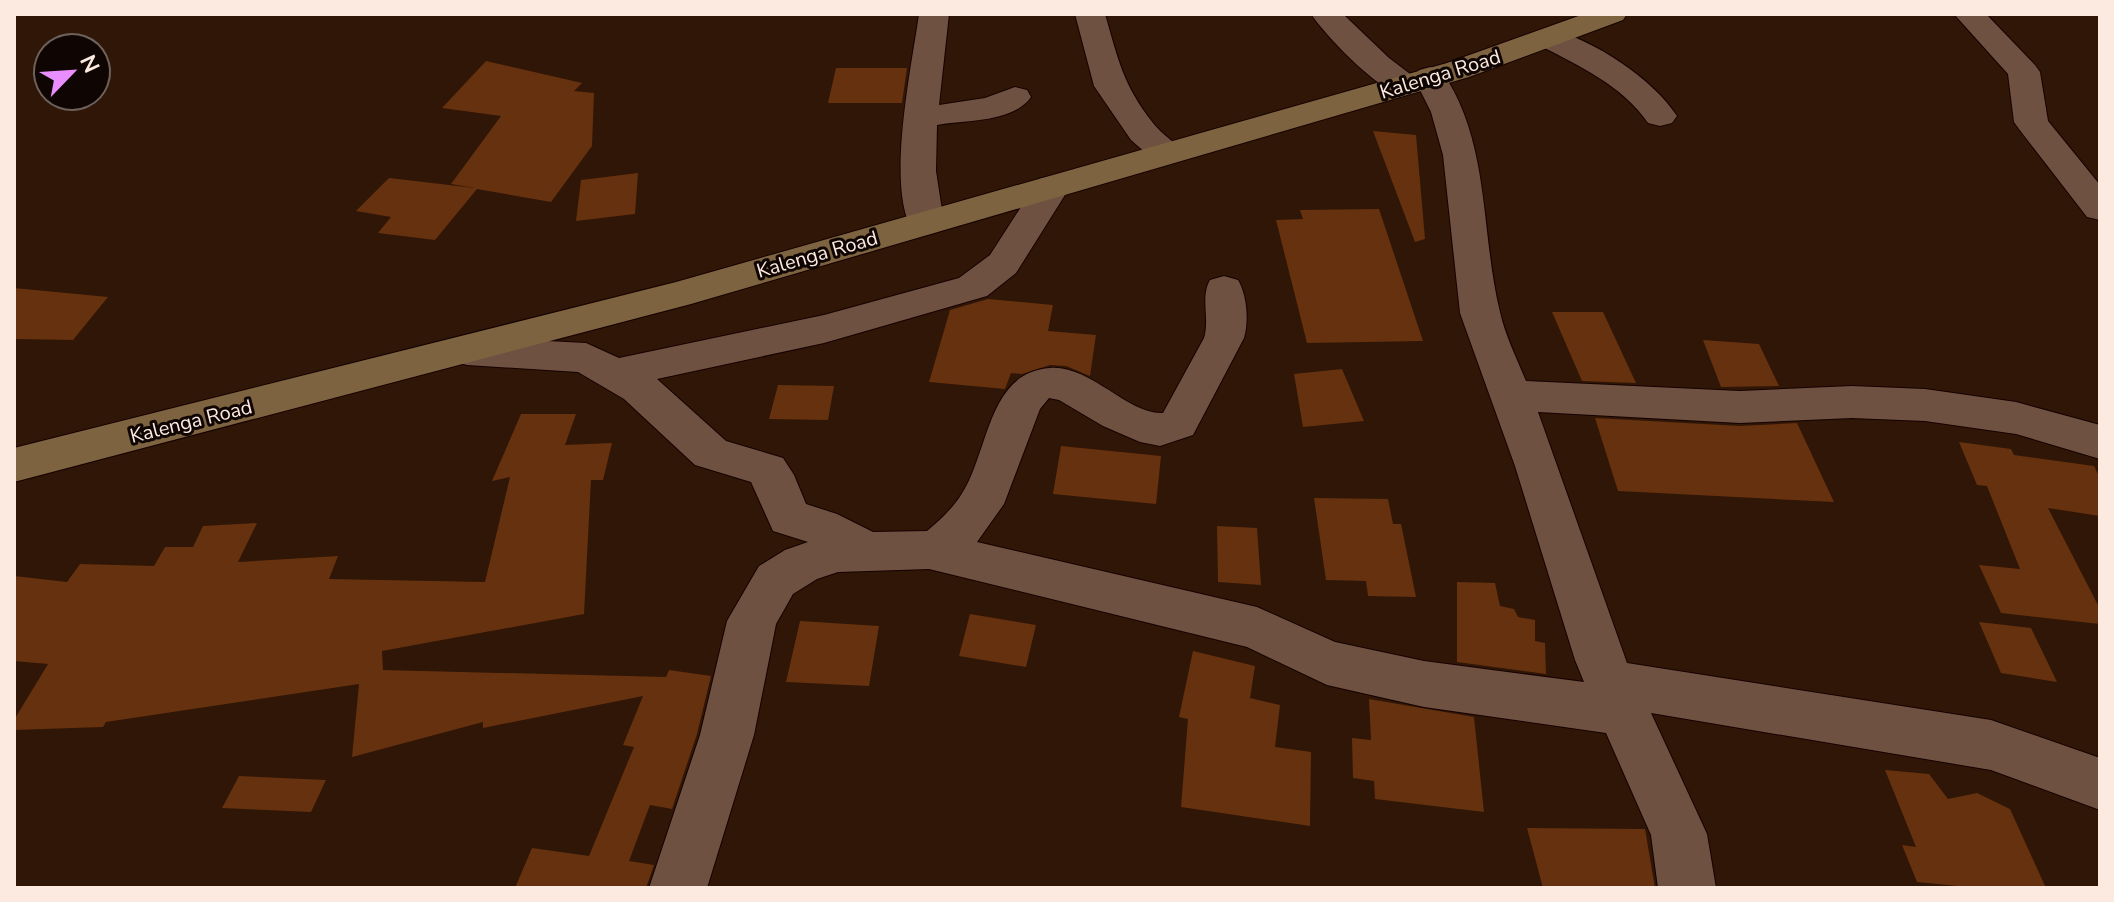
<svg xmlns="http://www.w3.org/2000/svg" width="2114" height="902" font-family="'Nunito Sans',sans-serif">
<style>
.building{fill:#66310e}
.lines{fill:none;stroke-linecap:round;stroke-linejoin:round}
.street-casing{stroke:#160200;stroke-width:2}
.secondary-casing{stroke:#160200;stroke-width:2}
.street{fill:#6f5141;fill-rule:evenodd}
.secondary{fill:#7e6340;fill-rule:evenodd}
.labels{text-anchor:middle;stroke-width:6;stroke-linejoin:round;paint-order:stroke}
.street-label{font-size:20px;fill:#fceae0;stroke:#0f0502}
</style>
<rect width="100%" height="100%" fill="#2f1607"/>
<!-- building -->
<path class="building" d="M 486,61 L 582,83 L 574,91 L 594,93 L 592,146 L 551,202 L 477,189 L 435,240 L 378,233 L 391,217 L 356,211 L 389,178 L 475,188 L 451,184 L 501,116 L 442,108 Z
M 836,68 L 907,68 L 902,103 L 828,103 Z
M 1373,131 L 1416,135 L 1425,239 L 1415,242 Z
M 638,173 L 635,214 L 576,221 L 581,180 Z
M 1379,209 L 1423,341 L 1307,343 L 1276,220 L 1303,219 L 1300,210 Z
M 14,288 L 108,297 L 73,340 L 14,339 Z
M 988,299 L 1053,305 L 1048,331 L 1096,335 L 1090,376 L 1066,366 L 1050,365 L 1022,374 L 1011,373 L 1005,389 L 929,382 L 950,310 Z
M 1552,312 L 1603,312 L 1636,383 L 1582,381 Z
M 1703,340 L 1759,344 L 1779,386 L 1721,387 Z
M 1342,369 L 1364,421 L 1303,427 L 1294,374 Z
M 778,385 L 834,386 L 828,420 L 769,419 Z
M 521,414 L 576,414 L 565,445 L 612,443 L 603,480 L 591,480 L 584,614 L 382,651 L 383,670 L 666,677 L 669,670 L 711,676 L 697,734 L 672,809 L 650,805 L 629,861 L 654,865 L 646,888 L 515,888 L 532,848 L 589,856 L 634,747 L 623,745 L 643,696 L 483,728 L 483,722 L 352,757 L 359,684 L 106,722 L 103,727 L 14,730 L 14,720 L 48,664 L 14,661 L 14,576 L 67,582 L 80,564 L 154,566 L 165,547 L 193,547 L 203,526 L 257,523 L 238,562 L 338,556 L 329,579 L 485,582 L 510,477 L 492,481 Z
M 1595,418 L 1740,426 L 1797,423 L 1834,502 L 1618,491 Z
M 1959,442 L 2011,449 L 2014,455 L 2094,466 L 2100,478 L 2100,516 L 2048,508 L 2100,609 L 2100,624 L 2001,613 L 1979,565 L 2020,569 L 1987,486 L 1977,485 Z
M 1061,446 L 1161,456 L 1156,504 L 1053,494 Z
M 1314,498 L 1388,499 L 1393,524 L 1401,524 L 1416,597 L 1368,596 L 1366,581 L 1326,580 Z
M 1217,526 L 1257,528 L 1261,585 L 1218,582 Z
M 1457,582 L 1495,583 L 1500,606 L 1514,609 L 1518,617 L 1535,620 L 1535,641 L 1545,643 L 1546,674 L 1457,662 Z
M 970,614 L 1036,625 L 1026,667 L 959,656 Z
M 800,621 L 879,626 L 869,686 L 786,682 Z
M 1979,622 L 2031,628 L 2057,682 L 2001,673 Z
M 1193,651 L 1255,666 L 1250,698 L 1280,705 L 1275,747 L 1311,752 L 1310,826 L 1181,807 L 1188,719 L 1179,717 Z
M 1369,699 L 1474,717 L 1484,812 L 1375,799 L 1374,781 L 1353,778 L 1352,738 L 1371,740 Z
M 1885,770 L 1929,774 L 1948,799 L 1977,793 L 2010,809 L 2046,888 L 1978,888 L 1917,882 L 1902,845 L 1916,847 Z
M 239,776 L 326,780 L 311,812 L 222,808 Z
M 1527,828 L 1645,829 L 1655,888 L 1543,888 Z"/>
<g class="lines">
<!-- street casing -->
<g class="street-casing">
<path id="street" d="M 919,14 L 949,14 L 939,105 L 985,98 L 1015,87 L 1027,90 L 1031,97 C 1013,123 965,120 937,125 L 936,171 L 944,223 L 939,231 L 926,235 L 913,231 C 885,188 912,65 919,14 Z
M 1075,14 L 1105,14 C 1118,59 1123,85 1153,123 C 1162,135 1176,142 1184,154 L 1179,161 L 1167,164 L 1155,161 L 1131,140 L 1094,86 Z
M 1311,14 L 1343,14 L 1389,58 L 1414,77 L 1419,70 L 1430,67 L 1441,70 C 1491,142 1480,231 1500,312 C 1505,335 1517,359 1526,381 L 1740,391 L 1852,386 L 1925,389 L 2016,402 L 2100,425 L 2100,459 L 2016,434 L 1925,421 L 1852,418 L 1740,423 L 1538,412 L 1627,663 L 1991,720 L 2100,758 L 2100,810 L 1991,770 L 1651,713 L 1707,834 L 1716,888 L 1658,888 L 1651,835 L 1606,733 L 1424,707 L 1327,685 L 1247,647 L 929,569 L 838,572 L 817,579 L 793,594 L 776,624 L 754,735 L 707,888 L 649,888 L 700,735 L 727,621 L 759,566 L 785,550 L 808,542 L 773,531 L 751,482 L 695,465 L 624,399 L 578,372 L 467,365 L 453,361 L 447,351 L 453,341 L 467,337 L 586,343 L 619,358 L 824,315 L 959,278 L 990,255 L 1039,179 L 1052,176 L 1065,179 L 1070,187 L 1016,273 L 987,296 L 824,343 L 657,379 L 726,441 L 783,458 L 794,475 L 806,504 L 837,514 L 873,532 L 927,531 C 939,521 953,508 961,495 C 989,453 987,372 1050,368 C 1091,365 1128,415 1163,413 L 1204,338 C 1210,319 1200,297 1210,280 L 1224,276 L 1238,280 C 1247,295 1249,321 1244,338 L 1193,435 L 1160,446 L 1140,442 L 1103,426 L 1059,400 L 1049,398 L 1040,409 L 1004,504 L 977,542 L 1257,607 L 1335,642 L 1424,661 L 1584,682 L 1575,660 L 1515,466 L 1460,313 L 1443,155 L 1431,112 L 1419,88 L 1416,92 C 1409,94 1405,95 1397,93 C 1373,85 1326,36 1311,14 Z
M 1954,14 L 1986,14 L 2035,65 L 2040,72 L 2048,121 L 2100,185 L 2100,220 L 2087,217 L 2019,129 L 2014,122 L 2008,74 Z
M 1550,29 C 1594,40 1652,78 1677,116 L 1672,123 L 1660,126 L 1648,123 C 1622,85 1579,66 1539,45 L 1535,38 L 1539,31 Z"/>
</g>
<!-- secondary casing -->
<g class="secondary-casing">
<path id="secondary" d="M 1584,14 L 1627,14 L 1623,20 L 1469,77 L 691,304 L 14,482 L 14,448 L 676,282 L 1447,63 Z"/>
</g>
<!-- street -->
<use href="#street" class="street"/>
<!-- secondary -->
<use href="#secondary" class="secondary"/>
</g>
<g class="labels">
<!-- street labels -->
<g class="street-label">
<text transform="translate(1440 74) rotate(-17)" y="7">Kalenga Road</text>
<text transform="translate(817 254) rotate(-16)" y="7">Kalenga Road</text>
<text transform="translate(191 421) rotate(-14)" y="7">Kalenga Road</text>
</g>
</g>
<!-- border -->
<rect width="2114" height="902" fill="none" stroke="#fceae0" stroke-width="32"/>
<!-- north arrow -->
<g transform="translate(72 72) rotate(65)"><circle r="38" fill="#0f0502" stroke="#6e615b" stroke-width="2"/>
<path d="M0-6L14 30L0 20L-14 30Z" fill="#e88eff"/>
<text y="-12" font-size="22" font-weight="bold" text-anchor="middle" fill="#fceae0">N</text>
</g>
</svg>
